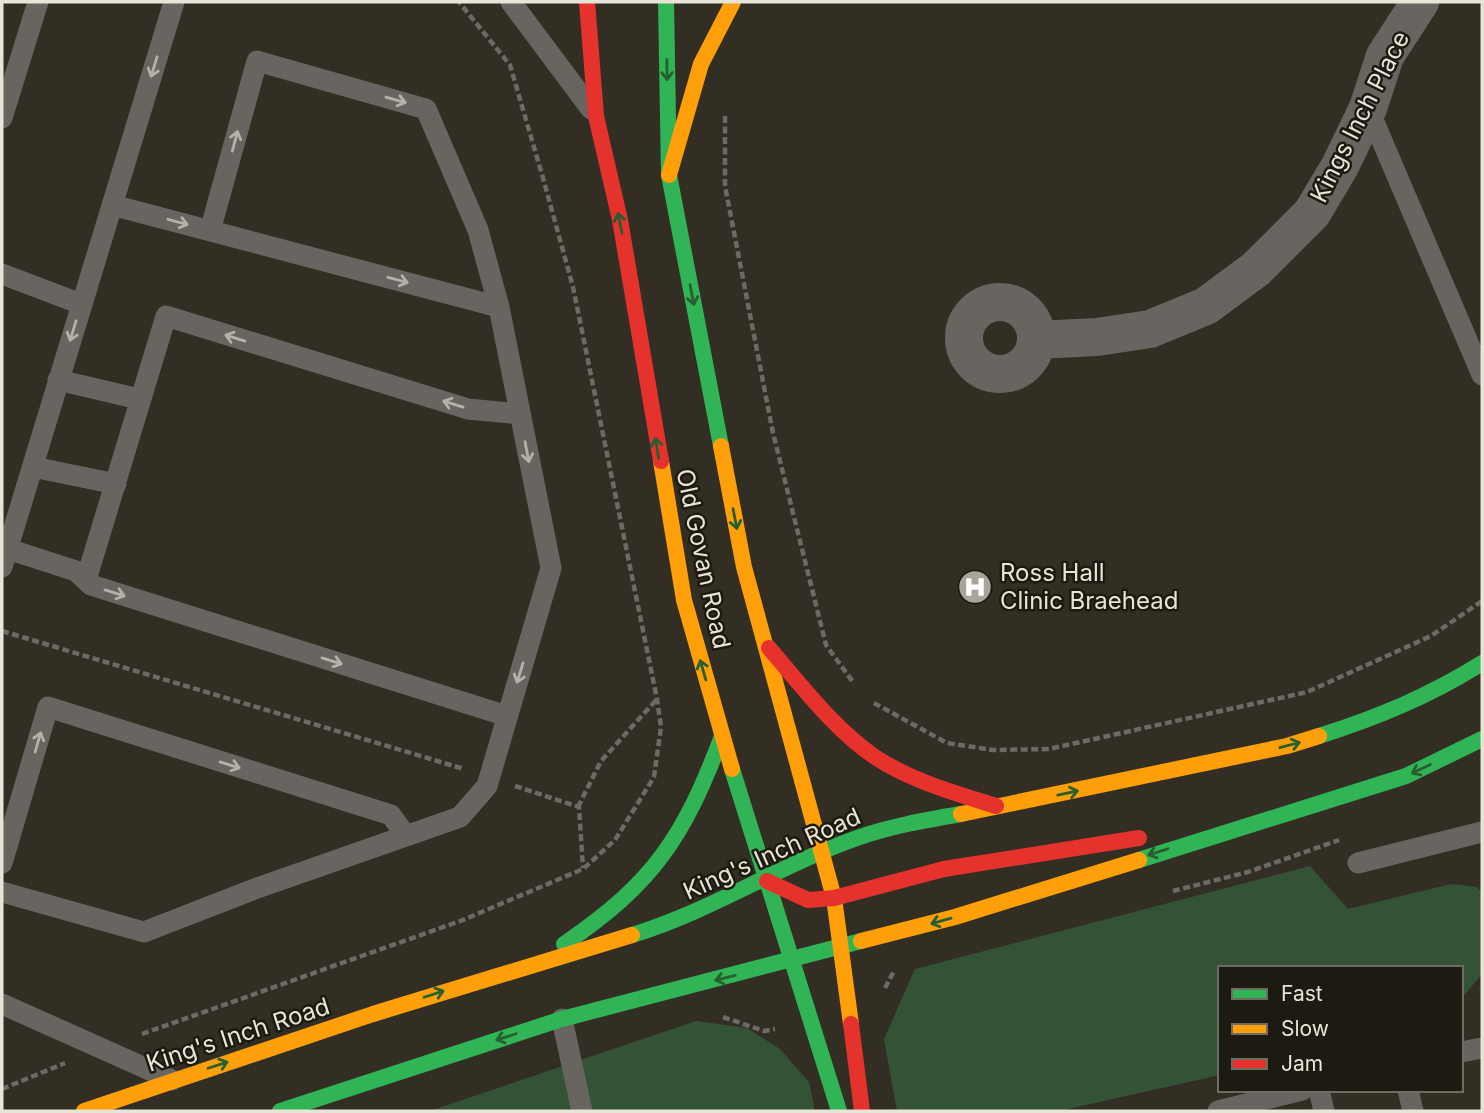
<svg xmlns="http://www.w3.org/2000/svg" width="1484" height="1113" font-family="Inter,sans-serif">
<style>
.green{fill:#345336}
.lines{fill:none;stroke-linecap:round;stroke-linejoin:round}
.path{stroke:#6d6a65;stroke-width:4.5;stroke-dasharray:7 3.5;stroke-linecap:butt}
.lane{stroke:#686460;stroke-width:21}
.street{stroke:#686460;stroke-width:38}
.fast{stroke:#30b455;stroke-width:16}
.slow{stroke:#ff9f0a;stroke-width:16}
.jam{stroke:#e5322d;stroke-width:16}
.oneway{stroke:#b5b1a8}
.oneway2{stroke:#265f30}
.labels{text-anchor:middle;stroke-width:5;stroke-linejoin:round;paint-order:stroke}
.street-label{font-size:24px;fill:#e8e4d8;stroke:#1d1a11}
.poi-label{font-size:24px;fill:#e8e4d8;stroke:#1d1a11;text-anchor:start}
</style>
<rect width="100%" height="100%" fill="#322e24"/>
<!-- green -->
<path class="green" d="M 1310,866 L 1348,909 L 1451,884 L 1477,887 L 1482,893 L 1482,974 L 1461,999 L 1461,968 L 1220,968 L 1220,1075 L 1059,1111 L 897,1111 L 884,1039 L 915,969 Z
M 696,1021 L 747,1028 L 780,1049 L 809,1082 L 815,1111 L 430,1111 Z"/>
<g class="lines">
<!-- path -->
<path class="path" d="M 725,116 L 725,186 L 773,433 L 826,645 L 853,682
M 2,631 L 464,769
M 874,703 L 947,743 L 993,750 L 1049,749 L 1307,692 L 1431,636 L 1482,601
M 515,786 L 579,807 L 583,868
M 578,807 L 601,761 L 657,699
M 1173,891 L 1248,872 L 1339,840
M 885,988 L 894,971
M 723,1017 L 764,1031 L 775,1029
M 142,1034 L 463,920 L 583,869 L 615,840 L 654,777 L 661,727 L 657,699 L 573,287 L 543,178 L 510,65 L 459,2
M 2,1089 L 65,1063"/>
<!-- lane -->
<path class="lane" d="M 511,2 L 591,109
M 1368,108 L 1482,375
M 2,118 L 38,2
M 210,231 L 257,61 L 426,109 L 478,230 L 499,307
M 2,274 L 81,304
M 58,380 L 139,399
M 33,467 L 116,484
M 8,549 L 76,571 L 91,585 L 507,716
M 2,567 L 174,2
M 86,580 L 166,316 L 468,409 L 520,414
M 2,863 L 48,707 L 391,815 L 406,836
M 1358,863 L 1482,832
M 2,892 L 144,932 L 257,888 L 460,817 L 487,786 L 551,568 L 499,307 L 112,205
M 2,1004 L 172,1080
M 562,1019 L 582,1111
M 1461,1052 L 1482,1048
M 1319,1090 L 1324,1111
M 1408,1090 L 1413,1111
M 1218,1111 L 1302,1090"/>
<!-- street -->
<path class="street" d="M964 338a36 36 0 1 1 72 0a36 36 0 1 1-72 0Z
M 1036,340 L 1097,337 L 1150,329 L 1206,306 L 1256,269 L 1312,213 L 1340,166 L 1368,108 L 1385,56 L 1420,2"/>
<!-- fast -->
<path class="fast" d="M 666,2 L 669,175 L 721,446
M 1319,736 C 1379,717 1429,696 1482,663
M 732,769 L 839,1111
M 1139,860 L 1406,776 L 1482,739
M 632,935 C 711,911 780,865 857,838 C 891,826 926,820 961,814
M 564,944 C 654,883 684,837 722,736
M 280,1111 L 562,1019 L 861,941"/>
<!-- slow -->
<path class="slow" d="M 669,175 L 701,64 L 733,2
M 721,446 L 744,567 L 834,898 L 851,1024
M 661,461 L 684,600 L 732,769
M 961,814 L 1287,746 L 1319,736
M 861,941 L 955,917 L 1139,860
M 84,1111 L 373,1014 L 632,935"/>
<!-- jam -->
<path class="jam" d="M 587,2 L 596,116 L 620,220 L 661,461
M 769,648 C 802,686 834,729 875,757 C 911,781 955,793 996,806
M 767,881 L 808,900 L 834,898 L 944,869 L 1139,838
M 851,1024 L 862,1111"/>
</g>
<!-- one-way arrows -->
<defs><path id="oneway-shaft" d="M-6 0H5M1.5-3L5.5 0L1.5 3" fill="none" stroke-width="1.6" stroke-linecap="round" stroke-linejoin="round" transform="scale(1.75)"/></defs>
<g class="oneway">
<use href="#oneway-shaft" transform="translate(154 67) rotate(107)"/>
<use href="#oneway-shaft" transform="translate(396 100) rotate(16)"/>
<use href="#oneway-shaft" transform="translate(235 141) rotate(-75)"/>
<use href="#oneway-shaft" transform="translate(178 222) rotate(15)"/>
<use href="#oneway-shaft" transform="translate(398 280) rotate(15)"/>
<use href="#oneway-shaft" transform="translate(73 331) rotate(107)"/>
<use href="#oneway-shaft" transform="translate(235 338) rotate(-163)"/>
<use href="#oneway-shaft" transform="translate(453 404) rotate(-163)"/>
<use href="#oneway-shaft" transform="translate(527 452) rotate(79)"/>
<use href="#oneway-shaft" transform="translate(115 593) rotate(17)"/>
<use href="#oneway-shaft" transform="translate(332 661) rotate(17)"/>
<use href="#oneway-shaft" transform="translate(520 673) rotate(107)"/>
<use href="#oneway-shaft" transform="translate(38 742) rotate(-74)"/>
<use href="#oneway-shaft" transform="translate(230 765) rotate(17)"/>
</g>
<g class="oneway2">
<use href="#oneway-shaft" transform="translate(667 70) rotate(89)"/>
<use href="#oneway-shaft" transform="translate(620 223) rotate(-101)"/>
<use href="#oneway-shaft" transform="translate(692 295) rotate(79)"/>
<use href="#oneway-shaft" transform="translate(657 448) rotate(-99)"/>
<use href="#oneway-shaft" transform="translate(735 519) rotate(79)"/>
<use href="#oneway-shaft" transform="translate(703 670) rotate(-106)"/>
<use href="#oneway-shaft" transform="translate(1290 745) rotate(-15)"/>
<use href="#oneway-shaft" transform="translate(1421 769) rotate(154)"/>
<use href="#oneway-shaft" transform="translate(1068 793) rotate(-12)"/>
<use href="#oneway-shaft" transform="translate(1158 852) rotate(162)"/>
<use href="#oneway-shaft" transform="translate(941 921) rotate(164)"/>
<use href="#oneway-shaft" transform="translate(725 978) rotate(166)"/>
<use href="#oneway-shaft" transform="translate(434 994) rotate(-18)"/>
<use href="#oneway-shaft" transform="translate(506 1037) rotate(162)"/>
<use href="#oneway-shaft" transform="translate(218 1065) rotate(-18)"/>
</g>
<!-- icons -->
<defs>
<g id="hospital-disc" transform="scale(1.75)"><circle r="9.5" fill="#a8a499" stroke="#1d1a11"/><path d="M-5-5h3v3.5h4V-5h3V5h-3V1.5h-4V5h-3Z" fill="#fff"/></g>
</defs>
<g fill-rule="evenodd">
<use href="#hospital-disc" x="975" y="587"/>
</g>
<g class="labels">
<!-- street labels -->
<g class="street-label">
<text transform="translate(1360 117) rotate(-63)" y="8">Kings Inch Place</text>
<text transform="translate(703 559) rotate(78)" y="8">Old Govan Road</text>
<text transform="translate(772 854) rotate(-24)" y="8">King's Inch Road</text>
<text transform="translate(238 1035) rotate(-18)" y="8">King's Inch Road</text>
</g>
<!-- poi labels -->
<g class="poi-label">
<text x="1000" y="581">Ross Hall<tspan x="1000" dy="28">Clinic Braehead</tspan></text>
</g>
</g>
<!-- border -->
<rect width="1484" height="1113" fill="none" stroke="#e8e4d8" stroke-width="7"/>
<!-- legend -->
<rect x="1218" y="966" width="245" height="126" fill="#1d1a11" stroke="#6e6b61" stroke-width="2"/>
<rect x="1232" y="989" width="35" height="10" fill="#30b455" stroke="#6e6b61" stroke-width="2"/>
<text x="1281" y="1001" font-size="21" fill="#e8e4d8">Fast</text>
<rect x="1232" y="1024" width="35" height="10" fill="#ff9f0a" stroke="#6e6b61" stroke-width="2"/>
<text x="1281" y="1036" font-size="21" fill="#e8e4d8">Slow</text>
<rect x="1232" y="1059" width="35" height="10" fill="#e5322d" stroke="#6e6b61" stroke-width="2"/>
<text x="1281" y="1071" font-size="21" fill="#e8e4d8">Jam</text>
</svg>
